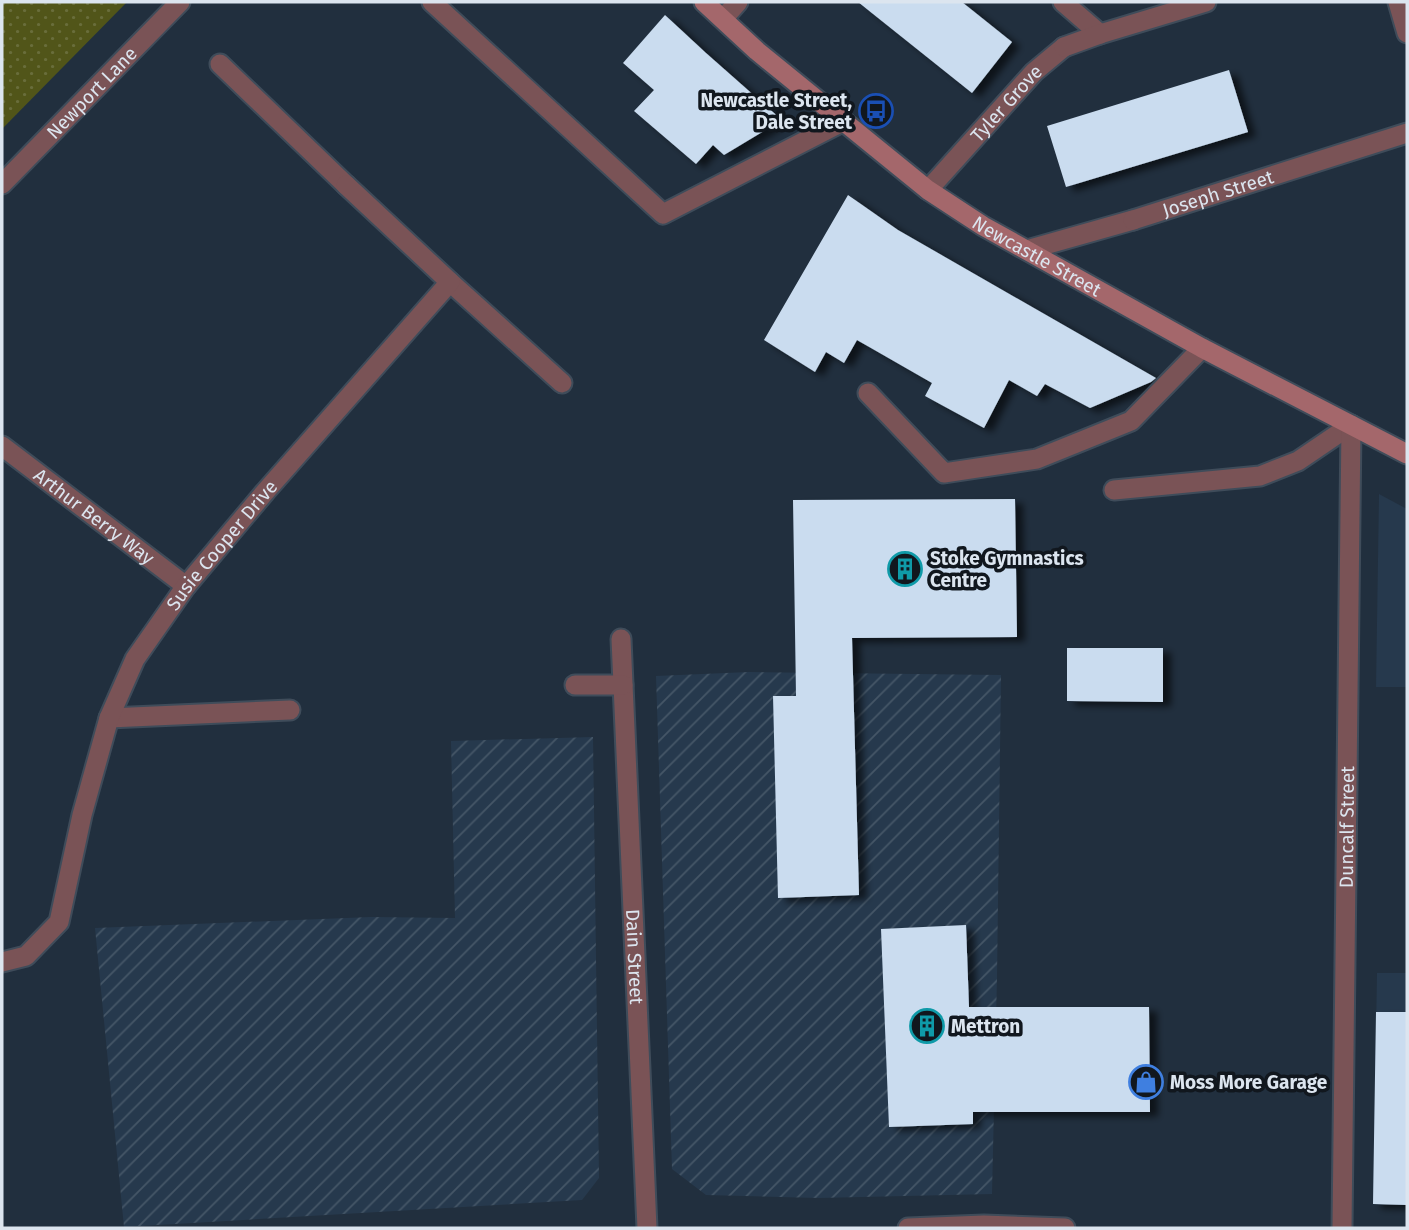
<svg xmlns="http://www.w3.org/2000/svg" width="1409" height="1230" font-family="'Fira Sans',sans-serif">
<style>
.built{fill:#26394d}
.industrial{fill:url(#industrial-furrows)}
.grass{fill:url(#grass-dots)}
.building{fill:#cadcef;filter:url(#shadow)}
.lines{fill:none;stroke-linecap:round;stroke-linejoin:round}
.service-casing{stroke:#3f4c5a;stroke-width:23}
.pedestrian-casing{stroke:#3f4c5a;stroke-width:23}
.minor-casing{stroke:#3f4c5a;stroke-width:23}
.tertiary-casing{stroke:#3f4c5a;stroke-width:23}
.secondary-casing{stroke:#3f4c5a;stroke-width:23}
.service{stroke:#7a5356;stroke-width:19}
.pedestrian{stroke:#7a5356;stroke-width:19}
.minor{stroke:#7a5356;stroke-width:19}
.tertiary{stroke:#7a5356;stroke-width:19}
.secondary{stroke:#a4676b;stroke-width:19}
.labels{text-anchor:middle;stroke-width:7;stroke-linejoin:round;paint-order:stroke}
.street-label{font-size:19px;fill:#dce5ef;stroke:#11171e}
.poi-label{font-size:19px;font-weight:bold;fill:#dce5ef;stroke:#11171e;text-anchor:start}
</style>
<defs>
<pattern id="industrial-furrows" width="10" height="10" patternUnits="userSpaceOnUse" patternTransform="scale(1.75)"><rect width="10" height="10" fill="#26394d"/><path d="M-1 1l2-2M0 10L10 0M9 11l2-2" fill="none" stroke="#455667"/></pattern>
<pattern id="grass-dots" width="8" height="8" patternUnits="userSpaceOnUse" patternTransform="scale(1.75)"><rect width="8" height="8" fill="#515519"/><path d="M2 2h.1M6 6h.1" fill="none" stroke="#696d3b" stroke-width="1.8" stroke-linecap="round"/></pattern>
<filter id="shadow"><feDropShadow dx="8" dy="4.5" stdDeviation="3.5" flood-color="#0009"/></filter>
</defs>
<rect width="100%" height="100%" fill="#212f3e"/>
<!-- built -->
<path class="built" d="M 1379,494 L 1407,509 L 1407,687 L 1376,687 Z
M 1377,973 L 1407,973 L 1407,1205 L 1373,1204 Z"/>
<!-- industrial -->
<path class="industrial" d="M 749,672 L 1001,675 L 997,977 L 992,1194 L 818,1198 L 706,1195 L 672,1169 L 656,676 Z
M 593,737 L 599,1178 L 582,1200 L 124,1227 L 95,928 L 371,917 L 455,918 L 451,741 Z"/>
<!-- grass -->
<path class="grass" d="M 2,2 L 127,2 L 2,129 Z"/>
<!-- building -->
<path class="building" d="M 858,2 L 962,2 L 1012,42 L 972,93 Z
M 665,15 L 706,53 L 782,120 L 724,155 L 713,145 L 696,164 L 634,111 L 654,90 L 623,63 Z
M 1229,70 L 1248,132 L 1066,187 L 1047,126 Z
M 848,195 L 898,230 L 1156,378 L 1151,382 L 1090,408 L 1045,384 L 1037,396 L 1009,380 L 984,428 L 925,396 L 932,383 L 857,340 L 844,363 L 826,352 L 815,372 L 764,340 Z
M 1015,499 L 1017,637 L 852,638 L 859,895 L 778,898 L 773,696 L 796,696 L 793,500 Z
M 1067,648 L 1163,648 L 1163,702 L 1067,701 Z
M 966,925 L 969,1007 L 1149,1007 L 1150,1112 L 973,1112 L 973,1124 L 889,1127 L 881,929 Z
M 1376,1012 L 1407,1012 L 1407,1205 L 1373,1204 Z"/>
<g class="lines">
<!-- service casing -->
<g class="service-casing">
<path id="service" d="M 432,2 L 663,214 L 844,121
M 1398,2 L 1407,33
M 220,64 L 346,185
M 450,282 L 562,383
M 868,393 L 944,473 L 1037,459 L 1131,421 L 1202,348
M 1114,490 L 1260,476 L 1298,461 L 1351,425
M 109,718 L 290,710"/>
</g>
<!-- pedestrian casing -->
<g class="pedestrian-casing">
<g id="pedestrian">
<path d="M 723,19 L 738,2"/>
<path id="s1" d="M 928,190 L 1034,72 L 1064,47"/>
<path d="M 1027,250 L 1133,220"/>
</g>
</g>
<!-- minor casing -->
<g class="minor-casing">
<g id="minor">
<path d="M 1063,2 L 1100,34"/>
<path d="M 1064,47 L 1100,34 L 1206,2"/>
<path id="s2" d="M 1133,220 L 1407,133"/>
<path id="s3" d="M 2,446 L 186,586"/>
<path id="s4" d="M 621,639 L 647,1228"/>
<path d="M 575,685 L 623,685"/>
<path id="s5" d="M 2,962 L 26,956 L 59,922 L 82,815 L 109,718 L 135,659 L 186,586 L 265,492 L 450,282 L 346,185"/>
<path d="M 908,1228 L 984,1225 L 1065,1228"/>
<path id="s6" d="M 1342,1228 L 1351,425"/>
</g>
</g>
<!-- tertiary casing -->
<g class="tertiary-casing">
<g id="tertiary">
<path id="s7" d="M 2,184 L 180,2"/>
</g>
</g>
<!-- secondary casing -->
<g class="secondary-casing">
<g id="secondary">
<path id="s8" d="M 704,2 L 757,51 L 928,190 L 983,226 L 1202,348 L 1407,454"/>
</g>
</g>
<!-- service -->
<use href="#service" class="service"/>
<!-- pedestrian -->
<use href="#pedestrian" class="pedestrian"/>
<!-- minor -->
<use href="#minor" class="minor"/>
<!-- tertiary -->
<use href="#tertiary" class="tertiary"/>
<!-- secondary -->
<use href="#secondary" class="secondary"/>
</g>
<!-- icons -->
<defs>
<g id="bus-ring" transform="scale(1.75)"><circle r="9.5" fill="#11171e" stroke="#1a4fb4" stroke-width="1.5"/><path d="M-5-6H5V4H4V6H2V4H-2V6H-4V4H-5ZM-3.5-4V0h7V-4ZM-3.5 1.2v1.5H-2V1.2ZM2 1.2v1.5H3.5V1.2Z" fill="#1a4fb4"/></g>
<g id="building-ring" transform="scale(1.75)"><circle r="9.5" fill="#11171e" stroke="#0f9aa8" stroke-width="1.5"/><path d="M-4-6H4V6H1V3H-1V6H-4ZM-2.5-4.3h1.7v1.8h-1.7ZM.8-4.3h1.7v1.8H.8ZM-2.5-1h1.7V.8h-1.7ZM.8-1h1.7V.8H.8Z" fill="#0f9aa8"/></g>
<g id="shop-ring" transform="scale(1.75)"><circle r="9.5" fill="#11171e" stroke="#3f7fe0" stroke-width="1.5"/><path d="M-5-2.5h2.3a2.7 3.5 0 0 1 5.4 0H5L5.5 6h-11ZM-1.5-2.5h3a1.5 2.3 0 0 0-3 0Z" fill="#3f7fe0"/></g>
</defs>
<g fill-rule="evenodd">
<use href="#bus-ring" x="876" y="111"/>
<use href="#building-ring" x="905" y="569"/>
<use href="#building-ring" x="927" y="1026"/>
<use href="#shop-ring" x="1146" y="1082"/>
</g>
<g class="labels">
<!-- street labels -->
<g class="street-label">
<text dy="7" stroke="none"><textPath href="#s7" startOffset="128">Newport Lane</textPath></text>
<text dy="7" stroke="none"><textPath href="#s1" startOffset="117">Tyler Grove</textPath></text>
<text dy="7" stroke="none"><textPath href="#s2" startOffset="89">Joseph Street</textPath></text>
<text dy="7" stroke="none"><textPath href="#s8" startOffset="420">Newcastle Street</textPath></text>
<text dy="7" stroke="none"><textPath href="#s3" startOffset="116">Arthur Berry Way</textPath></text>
<text dy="7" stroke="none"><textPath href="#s5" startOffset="490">Susie Cooper Drive</textPath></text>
<text dy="7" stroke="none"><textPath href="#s6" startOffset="401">Duncalf Street</textPath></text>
<text dy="7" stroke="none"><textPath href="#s4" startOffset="318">Dain Street</textPath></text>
</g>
<!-- poi labels -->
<g class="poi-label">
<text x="852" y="107" text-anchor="end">Newcastle Street,<tspan x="852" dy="22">Dale Street</tspan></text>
<text x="930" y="565">Stoke Gymnastics<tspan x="930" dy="22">Centre</tspan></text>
<text x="951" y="1033">Mettron</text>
<text x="1170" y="1089">Moss More Garage</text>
</g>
</g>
<!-- border -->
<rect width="1409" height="1230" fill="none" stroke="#dce5ef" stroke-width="7"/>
</svg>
